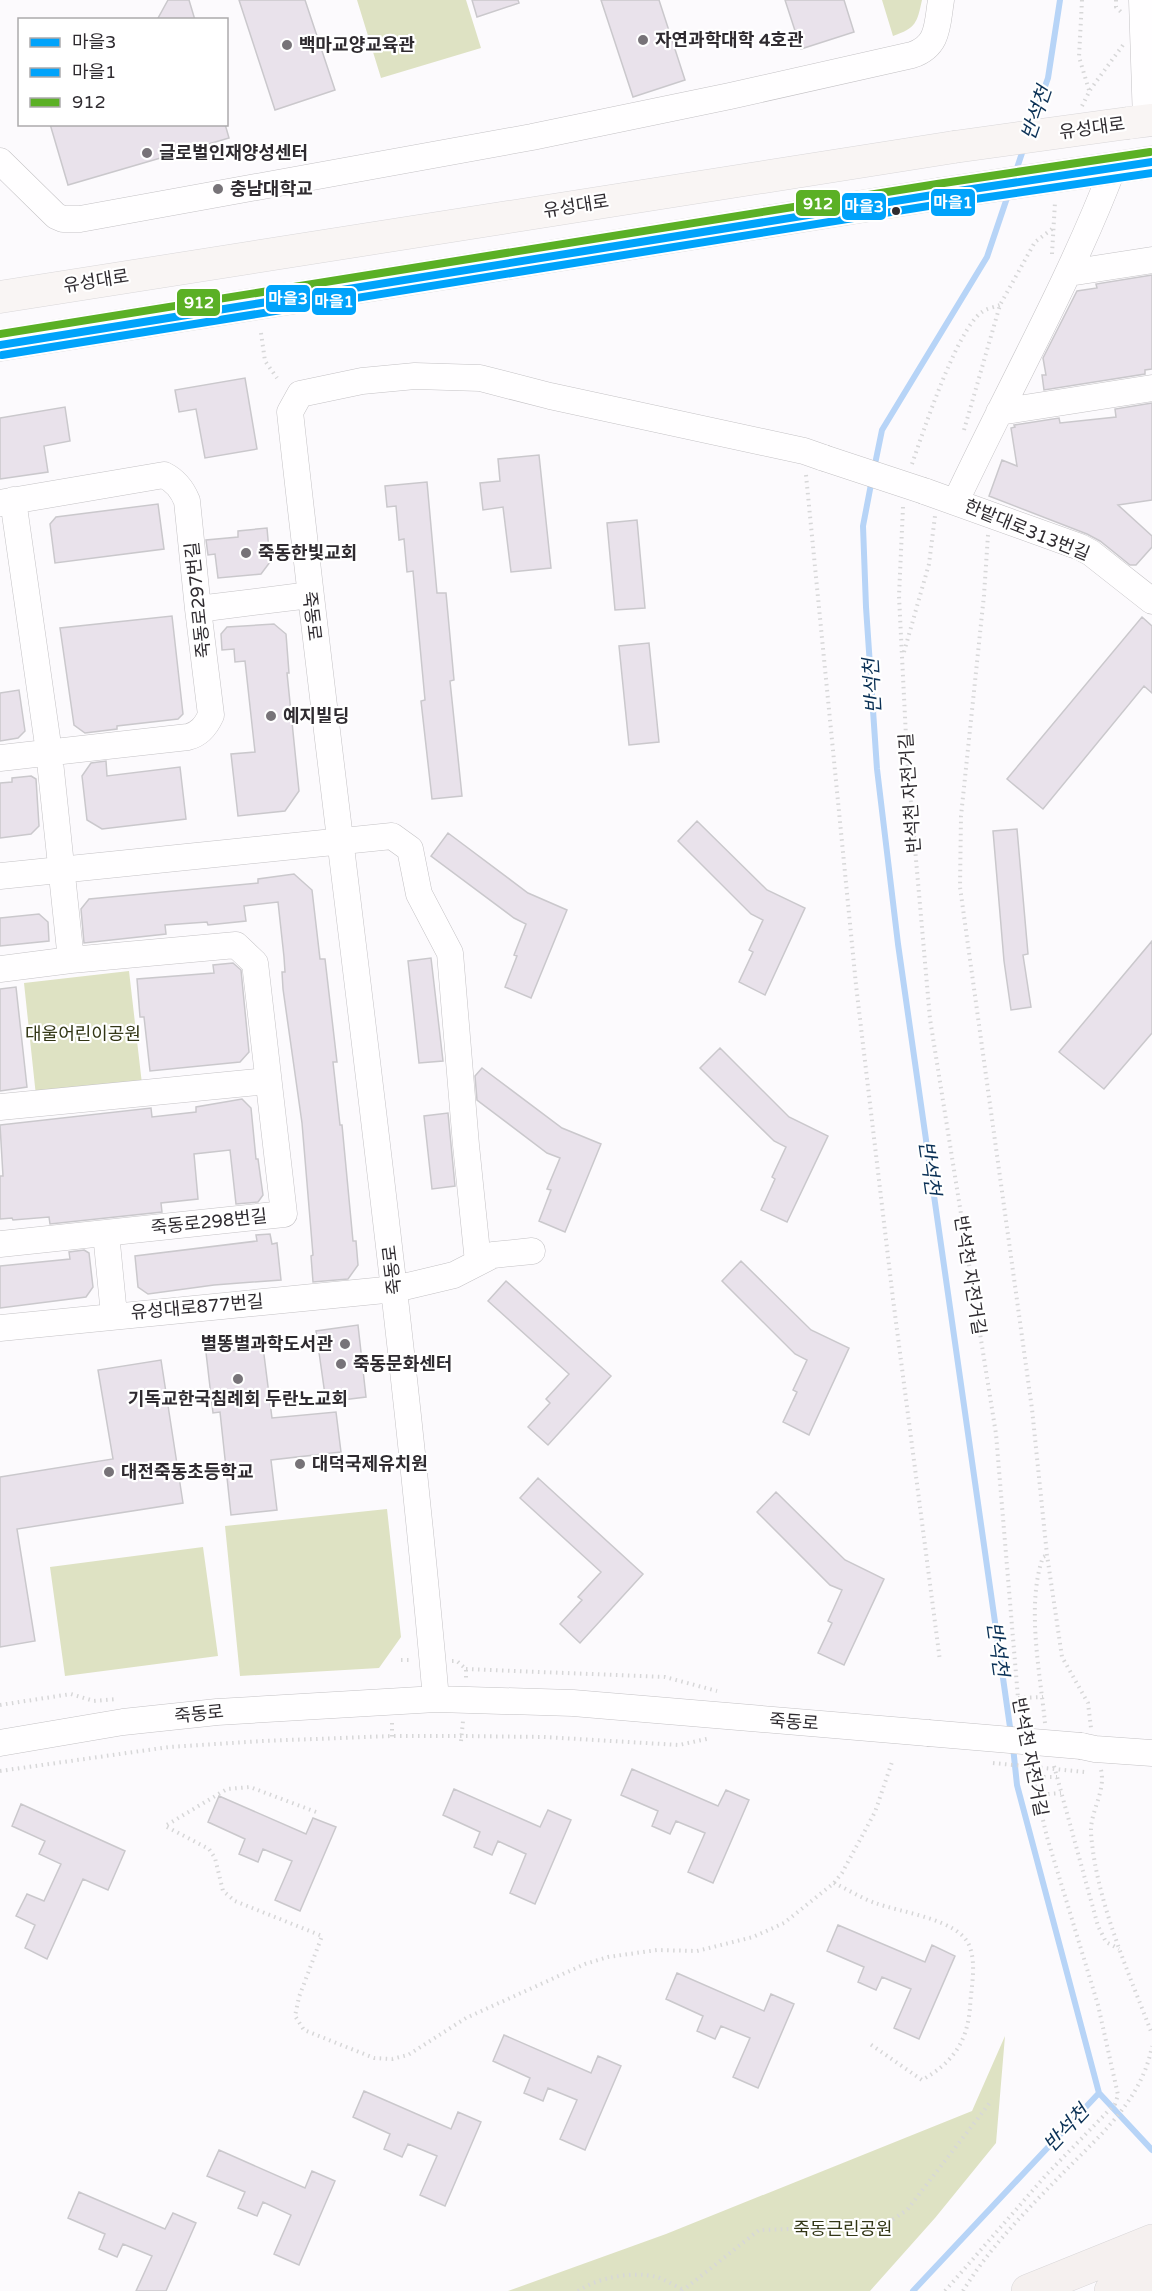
<svg xmlns="http://www.w3.org/2000/svg" width="1152" height="2291" font-family="'Varela Round','Noto Sans KR',sans-serif">
<style>
.green{fill:#dee2c3}
.lines{fill:none;stroke-linecap:round;stroke-linejoin:round}
.stream{stroke:#b7d4f7;stroke-width:6}
.building{fill:#e9e2eb;stroke:#cac8cc;stroke-width:1.5}
.minor-casing{stroke:#c4c2c5;stroke-width:27}
.major-casing{stroke:#d9d7d9;stroke-width:33}
.highway-casing{stroke:#d9d7d9;stroke-width:34}
.path{stroke:#d7d7d8;stroke-width:4;stroke-dasharray:1.5 4.5;stroke-linecap:butt}
.minor{stroke:#fffeff;stroke-width:26}
.major{stroke:#f9f5f4;stroke-width:32}
.highway{stroke:#f5f0ef;stroke-width:33}
.minor-bridge-casing{stroke:#c4c2c5;stroke-width:27;stroke-linecap:butt}
.major-bridge-casing{stroke:#d9d7d9;stroke-width:33;stroke-linecap:butt}
.path-bridge{stroke:#d7d7d8;stroke-width:4;stroke-dasharray:1.5 4.5;stroke-linecap:butt}
.minor-bridge{stroke:#fffeff;stroke-width:26}
.major-bridge{stroke:#f9f5f4;stroke-width:32}
.bus-1-casing{stroke:#fff;stroke-width:12}
.bus-2-casing{stroke:#fff;stroke-width:12}
.bus-3-casing{stroke:#fff;stroke-width:12}
.bus-1{stroke:#00a3fb;stroke-width:8}
.bus-2{stroke:#00a3fb;stroke-width:8}
.bus-3{stroke:#5bb025;stroke-width:8}
.poi-dot{fill:#777378;stroke:#fff;stroke-width:2}
.bus-dot{fill:#2f2b30;stroke:#fff;stroke-width:2}
.labels{text-anchor:middle;stroke-width:4.5;stroke-linejoin:round;paint-order:stroke}
.poi-label{font-size:18px;font-weight:bold;fill:#2f2b30;stroke:#fff;text-anchor:start}
.street-label{font-size:18px;fill:#2f2b30;stroke:#fff}
.park-label{font-size:18px;fill:#323615;stroke:#fff}
.water-label{font-size:20px;font-style:italic;fill:#0b3156;stroke:#fff}
.line-badge{stroke:#fff;stroke-width:2}
.badge-label{font-size:16px;text-anchor:middle;font-weight:bold;fill:#fff}
</style>
<rect width="100%" height="100%" fill="#fcfafd"/>
<!-- green -->
<path class="green" d="M 357,0 L 466,0 L 481,48 L 381,78 Z
M 882,0 L 922,0 C 917,23 916,28 893,36 Z
M 129,971 L 142,1084 L 36,1096 L 24,983 Z
M 387,1509 L 401,1637 L 379,1668 L 240,1676 L 225,1526 Z
M 203,1547 L 218,1656 L 65,1676 L 50,1567 Z
M 1005,2036 L 996,2143 L 935,2218 L 870,2291 L 508,2291 L 666,2234 L 972,2111 Z"/>
<g class="lines">
<!-- stream -->
<path class="stream" d="M 1031,126 L 1048,78 L 1060,0
M 1015,174 L 1024,147
M 874,469 L 882,430 L 987,257 L 1009,192
M 872,479 L 863,526 L 866,607 L 877,769 L 898,944 L 1011,1734
M 1099,2093 L 1152,2150
M 913,2291 L 1099,2093 L 1017,1785 L 1013,1747"/>
</g>
<!-- building -->
<path class="building" d="M 168,0 L 189,0 L 195,20 L 157,20 Z
M 239,0 L 305,0 L 335,90 L 275,110 Z
M 472,0 L 518,0 L 519,3 L 477,17 Z
M 601,0 L 659,0 L 685,80 L 633,97 Z
M 785,0 L 844,0 L 854,32 L 801,49 Z
M 50,124 L 225,124 L 229,138 L 68,185 Z
M 1152,275 L 1152,369 L 1145,370 L 1145,374 L 1044,390 L 1042,375 L 1046,375 L 1043,358 L 1077,291 L 1097,288 L 1096,284 Z
M 245,378 L 257,449 L 205,458 L 196,409 L 179,412 L 175,390 Z
M 1152,403 L 1152,500 L 1118,505 L 1152,536 L 1152,547 L 1136,565 L 1130,565 L 1100,541 L 1087,534 L 989,496 L 1002,460 L 1017,466 L 1011,428 L 1015,427 L 1014,425 L 1059,418 L 1060,423 L 1116,417 L 1115,409 Z
M 65,407 L 70,441 L 44,446 L 48,472 L 0,479 L 0,418 Z
M 539,455 L 551,568 L 511,572 L 503,507 L 483,510 L 480,483 L 500,481 L 498,459 Z
M 427,482 L 437,593 L 446,593 L 454,680 L 450,681 L 462,796 L 432,799 L 421,701 L 425,700 L 413,571 L 407,572 L 404,539 L 399,540 L 396,506 L 387,507 L 385,486 Z
M 158,504 L 164,549 L 55,563 L 50,524 L 56,517 Z
M 637,520 L 645,608 L 615,610 L 607,523 Z
M 267,528 L 270,562 L 261,574 L 218,578 L 215,554 L 208,555 L 206,540 L 238,537 L 238,531 Z
M 172,616 L 183,714 L 178,719 L 117,726 L 117,729 L 85,733 L 74,725 L 60,628 Z
M 1142,617 L 1152,626 L 1152,693 L 1144,686 L 1043,809 L 1007,779 Z
M 274,624 L 286,634 L 289,673 L 287,673 L 299,791 L 285,811 L 238,816 L 231,754 L 255,752 L 245,661 L 235,662 L 234,649 L 222,650 L 221,634 L 227,627 Z
M 649,643 L 659,742 L 629,745 L 619,646 Z
M 19,690 L 25,731 L 18,738 L 0,741 L 0,693 Z
M 106,761 L 107,776 L 180,767 L 186,819 L 102,829 L 87,820 L 82,776 L 91,763 Z
M 31,776 L 36,779 L 39,826 L 31,834 L 0,838 L 0,783 L 12,782 L 12,778 Z
M 697,821 L 767,890 L 805,908 L 765,995 L 739,982 L 753,952 L 749,950 L 763,920 L 751,914 L 678,841 Z
M 1017,829 L 1028,954 L 1023,955 L 1031,1007 L 1011,1010 L 1004,961 L 993,831 Z
M 448,833 L 528,893 L 567,910 L 531,998 L 505,987 L 517,956 L 514,955 L 526,924 L 514,918 L 431,856 Z
M 294,874 L 312,890 L 320,959 L 325,959 L 337,1062 L 333,1062 L 340,1125 L 342,1125 L 353,1241 L 356,1241 L 358,1265 L 348,1279 L 313,1282 L 311,1256 L 313,1255 L 302,1123 L 283,989 L 282,972 L 285,972 L 284,957 L 278,902 L 244,906 L 246,921 L 208,925 L 207,922 L 165,925 L 166,934 L 84,943 L 81,909 L 89,899 L 258,883 L 258,879 Z
M 39,914 L 48,922 L 49,941 L 0,946 L 0,918 Z
M 1152,941 L 1152,1033 L 1104,1089 L 1059,1052 Z
M 431,958 L 443,1061 L 419,1063 L 408,961 Z
M 233,963 L 241,970 L 249,1052 L 240,1062 L 150,1071 L 144,1017 L 140,1017 L 137,979 L 214,973 L 213,965 Z
M 16,987 L 27,1087 L 0,1091 L 0,989 Z
M 720,1048 L 789,1117 L 828,1136 L 787,1222 L 761,1210 L 775,1179 L 772,1177 L 786,1147 L 774,1141 L 700,1068 Z
M 482,1068 L 562,1128 L 601,1144 L 565,1232 L 539,1221 L 551,1190 L 547,1189 L 560,1158 L 547,1153 L 477,1100 L 475,1076 Z
M 242,1099 L 251,1108 L 256,1159 L 258,1159 L 263,1195 L 258,1202 L 236,1204 L 230,1150 L 194,1154 L 198,1199 L 161,1203 L 162,1212 L 50,1224 L 49,1217 L 13,1220 L 12,1218 L 0,1219 L 0,1176 L 3,1176 L 0,1125 L 151,1108 L 152,1117 L 196,1112 L 196,1107 Z
M 448,1113 L 455,1186 L 432,1189 L 424,1116 Z
M 270,1234 L 272,1244 L 277,1243 L 281,1280 L 214,1285 L 148,1294 L 138,1287 L 135,1256 L 257,1241 L 256,1235 Z
M 84,1250 L 89,1253 L 93,1287 L 86,1297 L 0,1308 L 0,1266 L 70,1259 L 69,1252 Z
M 741,1261 L 811,1330 L 849,1348 L 809,1435 L 783,1422 L 797,1392 L 793,1390 L 807,1360 L 795,1354 L 722,1281 Z
M 506,1281 L 611,1376 L 548,1445 L 528,1427 L 550,1403 L 546,1399 L 569,1374 L 488,1301 Z
M 358,1325 L 366,1397 L 326,1402 L 316,1331 Z
M 229,1342 L 230,1351 L 263,1347 L 272,1418 L 336,1412 L 341,1452 L 271,1460 L 277,1510 L 231,1515 L 220,1412 L 213,1413 L 205,1344 Z
M 161,1360 L 183,1503 L 17,1529 L 35,1641 L 0,1647 L 0,1477 L 113,1459 L 98,1370 Z
M 538,1478 L 643,1574 L 580,1643 L 560,1624 L 582,1600 L 578,1597 L 601,1572 L 520,1498 Z
M 776,1492 L 845,1560 L 884,1579 L 844,1665 L 818,1653 L 832,1623 L 828,1621 L 842,1590 L 830,1585 L 757,1512 Z
M 632,1769 L 718,1806 L 726,1790 L 749,1800 L 713,1883 L 688,1872 L 705,1833 L 676,1821 L 670,1834 L 652,1826 L 658,1811 L 621,1795 Z
M 454,1789 L 540,1827 L 548,1810 L 571,1820 L 535,1904 L 510,1893 L 526,1854 L 498,1841 L 492,1855 L 474,1847 L 480,1832 L 443,1815 Z
M 219,1796 L 306,1834 L 313,1818 L 336,1827 L 300,1911 L 275,1900 L 292,1861 L 263,1849 L 258,1862 L 239,1854 L 245,1839 L 208,1822 Z
M 21,1804 L 125,1851 L 108,1890 L 83,1879 L 47,1959 L 25,1948 L 35,1925 L 16,1916 L 27,1894 L 44,1901 L 61,1864 L 39,1854 L 45,1841 L 12,1826 Z
M 838,1925 L 925,1962 L 932,1945 L 955,1956 L 919,2039 L 894,2028 L 911,1989 L 882,1977 L 876,1990 L 858,1982 L 864,1967 L 827,1951 Z
M 677,1973 L 764,2011 L 771,1994 L 794,2004 L 758,2088 L 733,2077 L 750,2038 L 721,2026 L 715,2039 L 697,2031 L 703,2016 L 666,1999 Z
M 504,2035 L 591,2073 L 598,2056 L 621,2066 L 585,2150 L 560,2139 L 577,2100 L 548,2088 L 543,2101 L 524,2093 L 530,2078 L 493,2061 Z
M 364,2091 L 451,2129 L 458,2112 L 481,2122 L 445,2206 L 420,2195 L 437,2156 L 408,2144 L 402,2157 L 384,2149 L 390,2134 L 353,2117 Z
M 219,2150 L 305,2188 L 312,2171 L 335,2181 L 299,2265 L 274,2254 L 291,2215 L 263,2202 L 257,2216 L 238,2208 L 245,2192 L 207,2176 Z
M 79,2192 L 165,2229 L 173,2213 L 196,2223 L 166,2291 L 136,2291 L 152,2256 L 123,2244 L 117,2257 L 99,2249 L 105,2234 L 68,2218 Z"/>
<g class="lines">
<!-- minor casing -->
<g class="minor-casing">
<path id="minor" d="M 1142,0 L 1146,121
M 0,161 L 56,216 L 63,219 L 80,219 L 532,137 L 730,96 L 912,55 C 939,46 937,25 941,0
M 1069,273 L 1152,260
M 999,412 L 1152,388
M 924,491 L 1080,547 L 1091,553 L 1152,601
M 13,500 L 49,752 L 71,960
M 956,501 C 1008,390 1069,283 1113,168
M 0,503 L 164,475 C 176,481 182,489 187,501 L 198,609 L 211,715 C 206,726 200,734 188,737 L 0,758
M 198,609 L 310,595
M 0,876 L 392,836 L 410,849 L 419,894 L 450,953 L 466,1145 L 478,1262
M 0,969 L 71,960 L 236,945 L 255,963 L 284,1214 L 0,1244
M 0,1107 L 268,1081
M 106,1233 L 114,1315
M 0,1328 L 395,1289 L 454,1275 L 493,1255 L 532,1251
M 436,1699 C 398,1269 337,842 290,412 L 300,394 L 362,381 L 415,376 L 480,378 L 550,396 L 804,451 L 824,458
M 0,1743 L 123,1722 L 217,1712 L 436,1699 L 573,1703 L 928,1733
M 1081,1746 L 1095,1749 L 1152,1753"/>
</g>
<!-- major casing -->
<g class="major-casing">
<path id="major" d="M 1128,123 L 1152,120
M 1113,168 L 1152,162
M 0,297 L 954,147
M 0,345 L 939,194"/>
</g>
<!-- highway casing -->
<g class="highway-casing">
<path id="highway" d="M 1028,2291 L 1152,2241
M 1111,2291 L 1152,2274"/>
</g>
<!-- path -->
<path class="path" d="M 1082,0 L 1079,57 L 1089,90
M 1116,0 L 1116,7 L 1121,12
M 1082,106 L 1090,90 L 1123,45
M 1052,254 L 1055,202
M 261,333 L 265,361 L 277,378
M 964,430 L 1000,305 L 1035,242 L 1052,229
M 912,464 C 923,432 957,329 982,312 C 987,308 995,307 1000,305
M 806,475 L 856,985 L 893,1299 L 940,1661
M 903,507 L 899,596 L 907,757 L 930,1019 L 996,1434 L 1018,1698 L 1022,1721
M 988,535 L 984,595 L 961,816 L 960,887 L 1032,1409 L 1047,1555 L 1062,1657 L 1088,1703 L 1091,1728
M 904,652 L 929,564 L 935,516
M 401,1660 L 412,1660
M 452,1661 L 457,1661 L 466,1669 L 466,1680
M 466,1669 L 665,1677 L 717,1691
M 1018,1698 L 1043,1697
M 0,1705 L 71,1694 L 94,1701 L 117,1699
M 392,1723 L 392,1740
M 1045,1723 C 1040,1672 1026,1605 1043,1557 L 1047,1555
M 461,1741 L 463,1721
M 1054,1766 L 1098,1926 L 1106,1942 L 1119,1949
M 1101,1770 C 1106,1792 1090,1811 1091,1833 C 1096,1900 1128,1971 1152,2034
M 0,1771 L 169,1747 L 263,1741 L 392,1736 L 462,1736 L 544,1737 L 679,1745 L 711,1738
M 1032,1777 L 1057,1777
M 1036,1795 L 1061,1793
M 316,1812 L 250,1787 L 227,1789 L 165,1826 L 209,1849 L 215,1858 L 223,1891 L 235,1901 L 322,1936 L 299,1997 L 295,2016 L 304,2030 L 374,2058 L 392,2059 L 408,2055 L 466,2018 L 585,1964 L 608,1957 L 657,1950 L 697,1951 L 753,1937 L 784,1923 L 834,1883 L 842,1873 L 875,1812 L 892,1762
M 834,1883 C 847,1889 861,1898 875,1903 C 899,1912 958,1919 969,1945 C 977,1964 971,1987 970,2008 C 967,2043 952,2063 922,2080 L 870,2044
M 578,2291 C 599,2277 633,2271 657,2277 C 666,2280 675,2286 684,2290
M 682,2291 L 759,2230 L 883,2226 L 907,2210 L 992,2100
M 945,2291 L 1047,2174 L 1115,2104 L 1118,2095 L 1098,2005 L 1047,1837 L 1029,1761
M 963,2291 C 989,2248 1026,2211 1061,2175 C 1097,2138 1142,2101 1152,2046"/>
<!-- minor -->
<use href="#minor" class="minor"/>
<!-- major -->
<use href="#major" class="major"/>
<!-- highway -->
<use href="#highway" class="highway"/>
<!-- minor-bridge casing -->
<g class="minor-bridge-casing">
<path id="minor-bridge" d="M 824,458 L 924,491
M 928,1733 L 1081,1746"/>
</g>
<!-- major-bridge casing -->
<g class="major-bridge-casing">
<path id="major-bridge" d="M 954,147 L 1128,123
M 939,194 L 1113,168"/>
</g>
<!-- path-bridge -->
<path class="path-bridge" d="M 993,1763 L 1085,1772"/>
<!-- minor-bridge -->
<use href="#minor-bridge" class="minor-bridge"/>
<!-- major-bridge -->
<use href="#major-bridge" class="major-bridge"/>
<!-- bus-1 casing -->
<g class="bus-1-casing">
<path id="bus-1" d="M 0,345 L 939,194 L 1152,162"/>
</g>
<!-- bus-2 casing -->
<g class="bus-2-casing">
<path id="bus-2" d="M 2,355 L 941,204 L 1152,173"/>
</g>
<!-- bus-3 casing -->
<g class="bus-3-casing">
<path id="bus-3" d="M 0,334 L 937,184 L 1150,152"/>
</g>
<!-- bus-1 -->
<use href="#bus-1" class="bus-1"/>
<!-- bus-2 -->
<use href="#bus-2" class="bus-2"/>
<!-- bus-3 -->
<use href="#bus-3" class="bus-3"/>
</g>
<!-- markers -->
<g class="poi-dot">
<circle cx="643" cy="40" r="6"/>
<circle cx="287" cy="45" r="6"/>
<circle cx="147" cy="153" r="6"/>
<circle cx="218" cy="189" r="6"/>
<circle cx="246" cy="553" r="6"/>
<circle cx="271" cy="716" r="6"/>
<circle cx="345" cy="1344" r="6"/>
<circle cx="341" cy="1364" r="6"/>
<circle cx="238" cy="1379" r="6"/>
<circle cx="300" cy="1464" r="6"/>
<circle cx="109" cy="1472" r="6"/>
</g>
<circle class="bus-dot" cx="896" cy="211" r="5"/>
<g class="labels">
<!-- poi labels -->
<g class="poi-label">
<text x="655" y="46">자연과학대학 4호관</text>
<text x="299" y="51">백마교양교육관</text>
<text x="159" y="159">글로벌인재양성센터</text>
<text x="230" y="195">충남대학교</text>
<text x="258" y="559">죽동한빛교회</text>
<text x="283" y="722">예지빌딩</text>
<text x="333" y="1350" text-anchor="end">별똥별과학도서관</text>
<text x="353" y="1370">죽동문화센터</text>
<text x="238" y="1405" text-anchor="middle">기독교한국침례회 두란노교회</text>
<text x="312" y="1470">대덕국제유치원</text>
<text x="121" y="1478">대전죽동초등학교</text>
</g>
<!-- street labels -->
<g class="street-label">
<text transform="translate(1092 128) rotate(-8)" y="6">유성대로</text>
<text transform="translate(576 206) rotate(-9)" y="6">유성대로</text>
<text transform="translate(96 281) rotate(-9)" y="6">유성대로</text>
<text transform="translate(1027 530) rotate(22)" y="6">한밭대로313번길</text>
<text transform="translate(198 600) rotate(-96)" y="6">죽동로297번길</text>
<text transform="translate(312 616) rotate(83)" y="6">죽동로</text>
<text transform="translate(910 793) rotate(-94)" y="6">반석천 자전거길</text>
<text transform="translate(209 1222) rotate(-6)" y="6">죽동로298번길</text>
<text transform="translate(392 1270) rotate(-97)" y="6">죽동로</text>
<text transform="translate(970 1275) rotate(81)" y="6">반석천 자전거길</text>
<text transform="translate(197 1307) rotate(-5)" y="6">유성대로877번길</text>
<text transform="translate(199 1714) rotate(-6)" y="6">죽동로</text>
<text transform="translate(794 1722) rotate(4)" y="6">죽동로</text>
<text transform="translate(1030 1757) rotate(79)" y="6">반석천 자전거길</text>
</g>
<!-- park labels -->
<g class="park-label">
<text x="83" y="1040">대울어린이공원</text>
<text x="843" y="2235">죽동근린공원</text>
</g>
<!-- water labels -->
<g class="water-label">
<text transform="translate(1036 113) rotate(-71)" y="7">반석천</text>
<text transform="translate(872 686) rotate(-93)" y="7">반석천</text>
<text transform="translate(930 1168) rotate(82)" y="7">반석천</text>
<text transform="translate(998 1649) rotate(82)" y="7">반석천</text>
<text transform="translate(1066 2128) rotate(-47)" y="7">반석천</text>
</g>
</g>
<g class="line-badge">
<rect x="930" y="188" width="46" height="29" rx="6" fill="#00a3fb"/>
<rect x="795" y="189" width="46" height="28" rx="6" fill="#5bb025"/>
<rect x="841" y="192" width="46" height="29" rx="6" fill="#00a3fb"/>
<rect x="265" y="284" width="46" height="29" rx="6" fill="#00a3fb"/>
<rect x="311" y="287" width="46" height="29" rx="6" fill="#00a3fb"/>
<rect x="176" y="288" width="45" height="29" rx="6" fill="#5bb025"/>
</g>
<g class="badge-label">
<text x="953" y="208">마을1</text>
<text x="818" y="209">912</text>
<text x="864" y="212">마을3</text>
<text x="288" y="304">마을3</text>
<text x="334" y="307">마을1</text>
<text x="199" y="308">912</text>
</g>
<!-- legend -->
<rect x="18" y="18" width="210" height="108" fill="#ffffff" stroke="#acaaac" stroke-width="1.5"/>
<rect x="30" y="38" width="30" height="9" fill="#00a3fb" stroke="#acaaac" stroke-width="1.5"/>
<text x="72" y="48" font-size="18" fill="#2f2b30">마을3</text>
<rect x="30" y="68" width="30" height="9" fill="#00a3fb" stroke="#acaaac" stroke-width="1.5"/>
<text x="72" y="78" font-size="18" fill="#2f2b30">마을1</text>
<rect x="30" y="98" width="30" height="9" fill="#5bb025" stroke="#acaaac" stroke-width="1.5"/>
<text x="72" y="108" font-size="18" fill="#2f2b30">912</text>
</svg>
